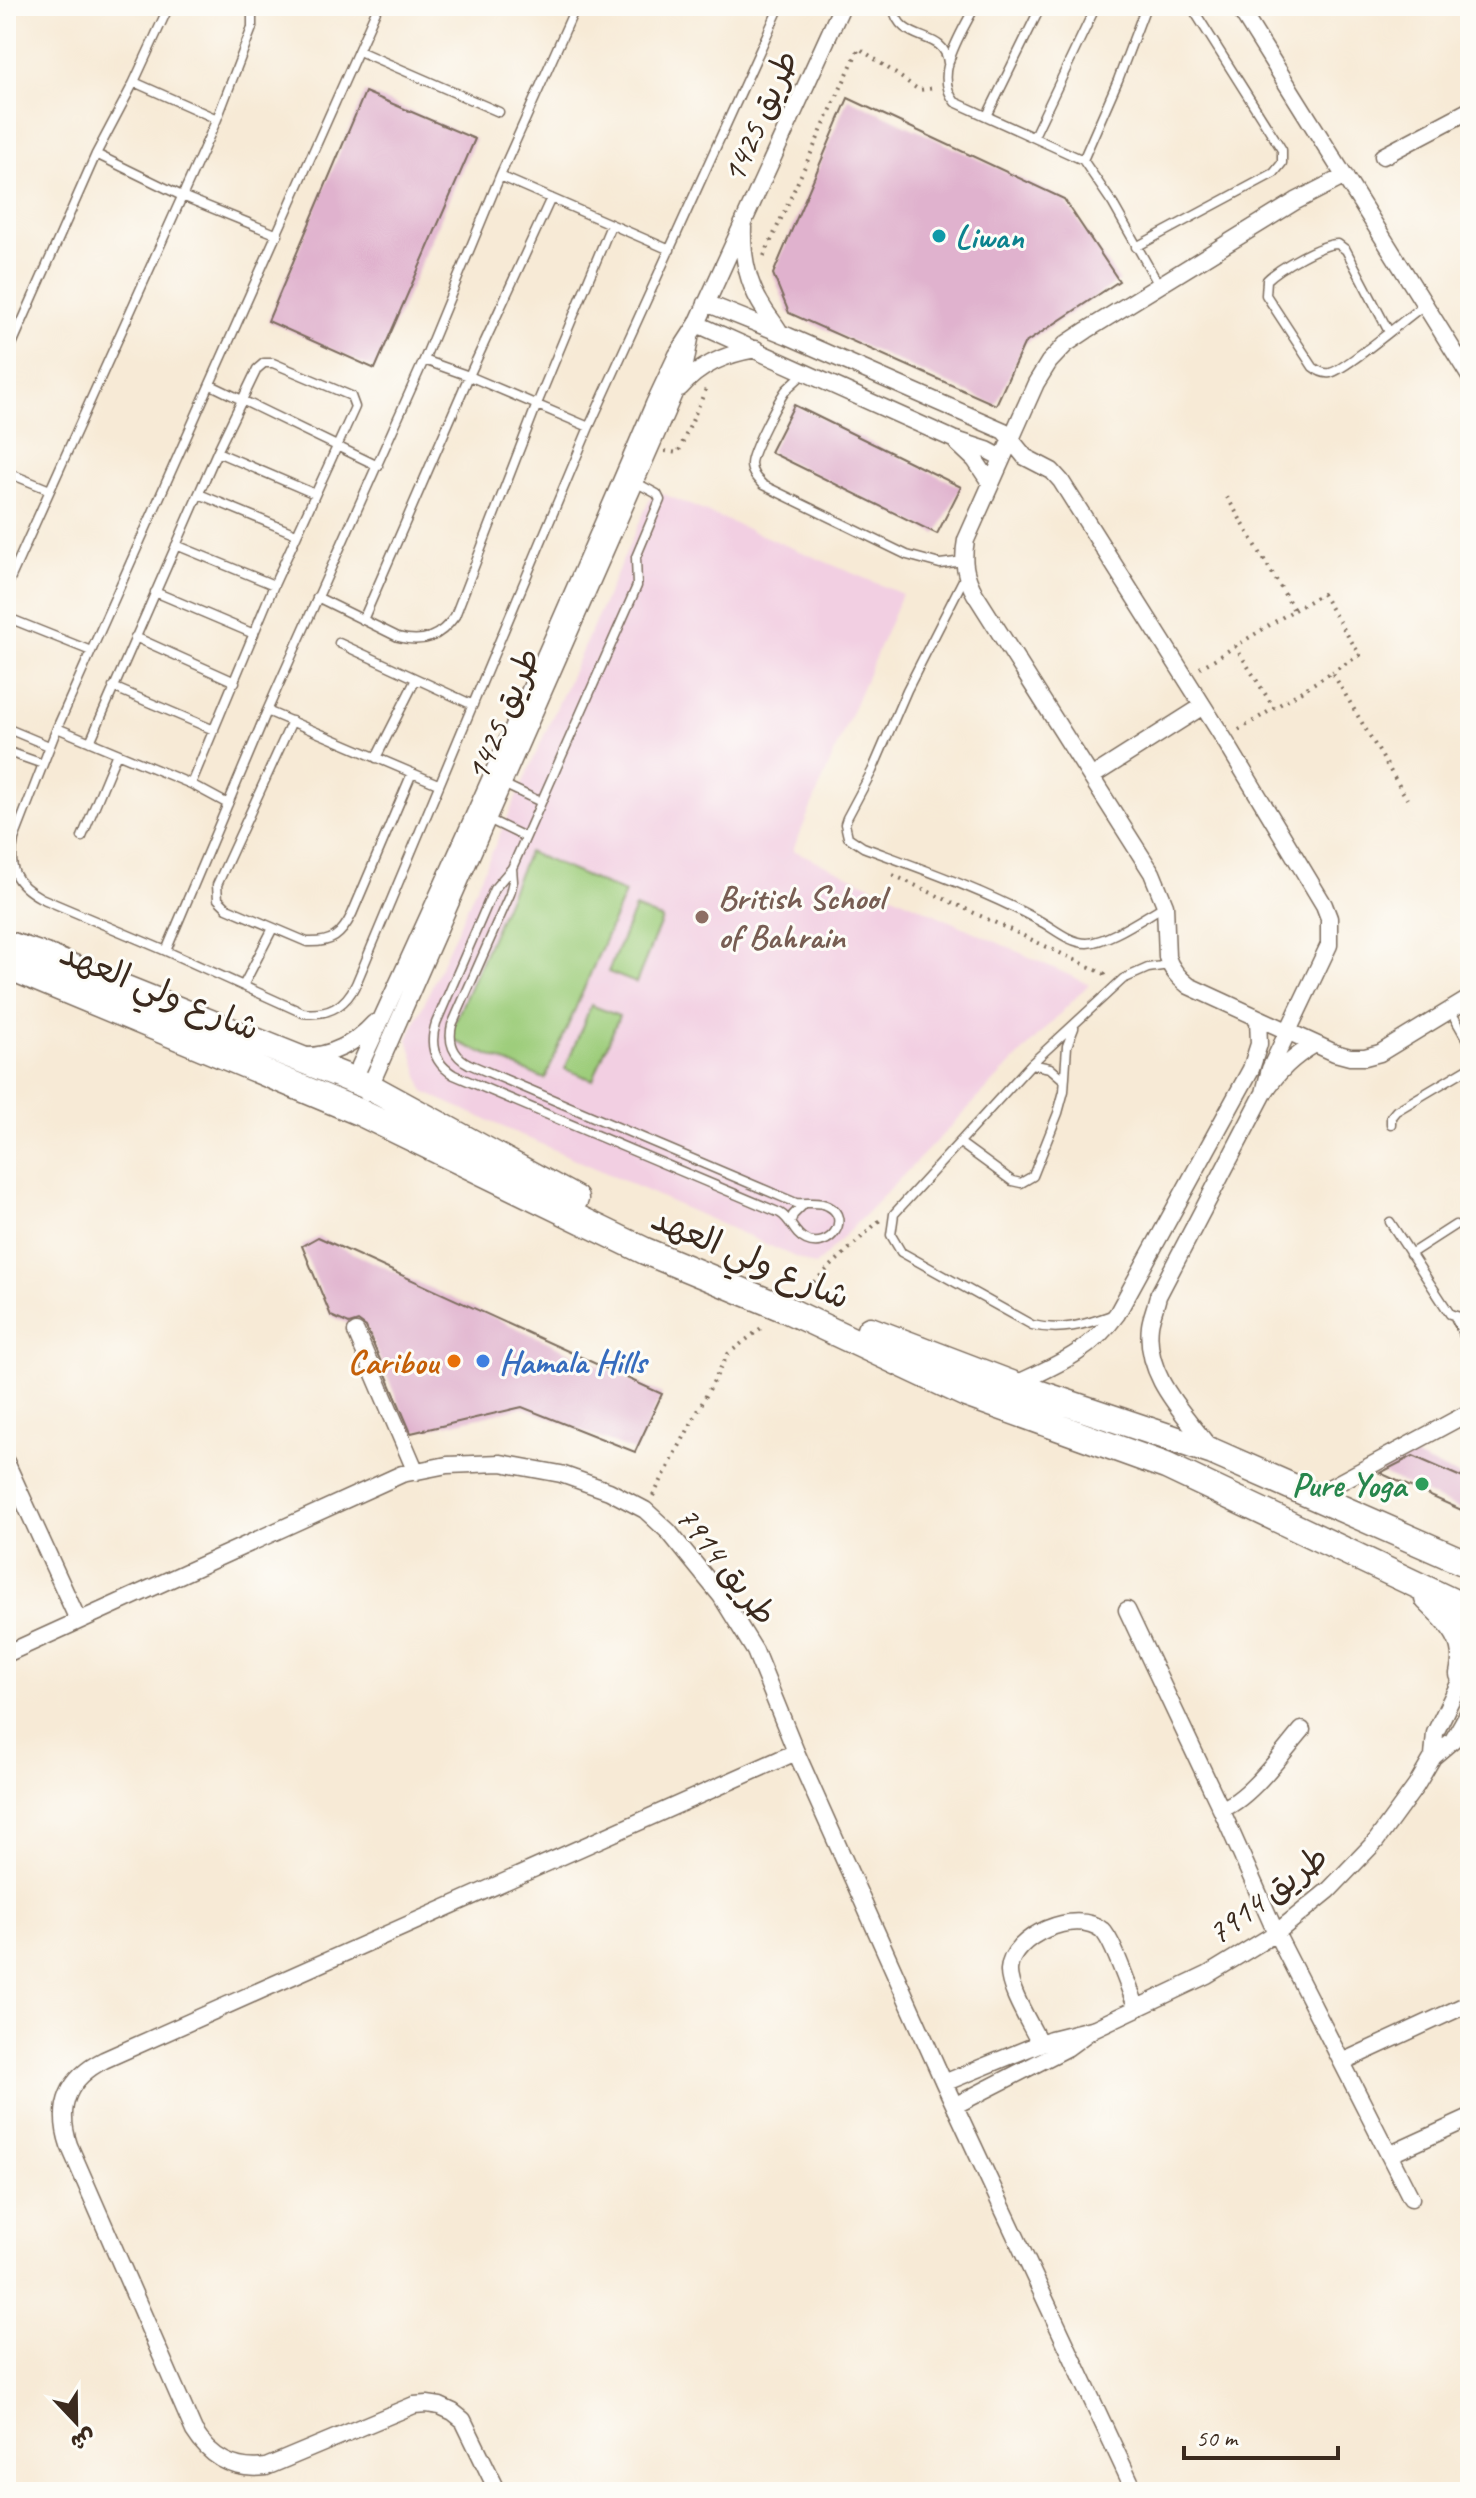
<svg xmlns="http://www.w3.org/2000/svg" width="1476" height="2498" font-family="Caveat,'Playpen Sans Arabic',sans-serif">
<style>
.built{fill:#f2cfe2}
.green{fill:#9ecd7b;stroke:#6c7c4c;stroke-width:2}
.building{fill:#e0b2ce}
.lines{fill:none;stroke-linecap:round;stroke-linejoin:round}
.service-casing{stroke:#7d6d5e;stroke-width:11}
.minor-casing{stroke:#7d6d5e;stroke-width:19}
.primary-casing{stroke:#7d6d5e;stroke-width:29}
.path{stroke:#7d6d5e;stroke-width:4;stroke-dasharray:2 6;stroke-linecap:butt}
.service{stroke:#fff;stroke-width:8}
.minor{stroke:#fff;stroke-width:16}
.primary{stroke:#fff;stroke-width:26}
.culture-dot{fill:#0f9aa8;stroke:#fdfcf7;stroke-width:3}
.education-dot{fill:#8d6e63;stroke:#fdfcf7;stroke-width:3}
.food-dot{fill:#e8710a;stroke:#fdfcf7;stroke-width:3}
.shop-dot{fill:#3f7fe0;stroke:#fdfcf7;stroke-width:3}
.leisure-dot{fill:#2e9e5b;stroke:#fdfcf7;stroke-width:3}
.labels{text-anchor:middle;stroke-width:6;stroke-linejoin:round;paint-order:stroke}
.street-label{font-size:34px;fill:#3b2a1e;stroke:#fdfcf7}
.culture-label{font-size:34px;font-weight:bold;fill:#0d838f;stroke:#fdfcf7;text-anchor:start}
.education-label{font-size:34px;font-weight:bold;fill:#785e54;stroke:#fdfcf7;text-anchor:start}
.food-label{font-size:34px;font-weight:bold;fill:#c56008;stroke:#fdfcf7;text-anchor:end}
.shop-label{font-size:34px;font-weight:bold;fill:#366cbe;stroke:#fdfcf7;text-anchor:start}
.leisure-label{font-size:34px;font-weight:bold;fill:#27864d;stroke:#fdfcf7;text-anchor:end}
</style>
<rect width="100%" height="100%" fill="#fdfcf7"/>
<filter id="ink" filterUnits="userSpaceOnUse"><feTurbulence type="fractalNoise" baseFrequency=".0125" numOctaves="2"/><feDisplacementMap in="SourceGraphic" scale="16" xChannelSelector="R" yChannelSelector="G"/><feConvolveMatrix kernelMatrix="1 2 1 2 8 2 1 2 1" color-interpolation-filters="sRGB"/></filter>
<filter id="wash" filterUnits="userSpaceOnUse"><feTurbulence type="fractalNoise" baseFrequency=".006" numOctaves="4" result="noise"/><feDisplacementMap in="SourceGraphic" scale="32" xChannelSelector="R" yChannelSelector="G"/><feGaussianBlur stdDeviation="1.8" result="paint"/><feColorMatrix in="noise" values="0 0 0 0 0 0 0 0 0 0 0 0 0 0 0 0 0 1.4 0 .05"/><feComposite in="paint" operator="in"/></filter>
<g filter="url(#wash)">
<rect width="100%" height="100%" fill="#f7ead6"/>
<!-- built -->
<path class="built" d="M 654,490 L 902,594 L 793,850 L 1089,984 L 815,1266 L 424,1092 L 408,1039 Z"/>
<!-- green -->
<path class="green" d="M 528,852 L 625,893 L 545,1079 L 448,1038 Z
M 635,908 L 662,919 L 636,983 L 608,972 Z
M 591,1005 L 619,1016 L 593,1080 L 565,1069 Z"/>
<g id="blocks">
<!-- building -->
<path class="building" d="M 365,92 L 475,139 L 375,369 L 268,321 Z
M 848,98 L 1064,199 L 1119,281 L 1024,344 L 996,405 L 789,313 L 773,274 Z
M 794,405 L 961,487 L 937,534 L 770,452 Z
M 318,1237 L 662,1394 L 635,1452 L 522,1407 L 411,1433 L 366,1327 L 358,1321 L 349,1324 L 331,1316 L 302,1246 Z
M 1413,1456 L 1470,1481 L 1470,1514 L 1380,1473 Z"/>
</g>
</g>
<g filter="url(#ink)">
<use href="#blocks" fill-opacity="0" stroke="#7d6d5e" stroke-width="2"/>
<g class="lines">
<!-- service casing -->
<g class="service-casing">
<path id="service" d="M 378,6 L 57,728 L 14,839 C 8,869 14,883 41,898 L 166,951 L 303,1013 C 328,1016 345,1007 356,984 L 589,427 L 780,6
M 893,6 C 899,46 945,28 948,63
M 975,6 C 962,33 932,74 955,102 L 1083,160 L 1113,204 L 1160,287
M 359,51 L 499,112
M 134,82 L 217,119
M 987,116 L 1041,6
M 1034,136 L 1096,6
M 96,154 L 182,196 L 278,235
M 1083,160 L 1118,80 L 1146,6
M 500,176 L 670,250
M 1136,247 L 1274,173 L 1282,163 L 1282,150 L 1191,6
M 1389,332 L 1346,250 L 1338,244 C 1322,243 1279,268 1267,280 L 1266,295 L 1313,367 C 1318,371 1323,374 1330,373 C 1345,370 1409,316 1425,304
M 6,358 L 96,154 L 134,82 L 169,6
M 424,360 L 469,376 L 589,427
M 805,373 C 798,378 792,384 786,390 C 778,401 751,452 751,464 C 751,473 757,479 763,485 L 907,555 L 940,564 L 964,561
M 211,385 L 378,466
M 217,452 L 315,494
M 6,472 L 50,490
M 199,494 L 296,534
M 176,545 L 274,585
M 965,576 L 907,690 L 872,771 L 847,818 L 845,824 L 848,837 L 863,847 C 922,869 983,890 1038,920 C 1054,928 1069,943 1087,943 C 1109,942 1144,917 1164,906
M 6,588 L 217,119 L 252,28 L 252,6
M 155,592 L 254,634
M 317,597 L 398,637 C 423,644 440,637 455,616 L 537,404 L 611,225
M 6,617 L 91,651
M 363,620 L 469,376 L 551,198
M 135,637 L 235,682
M 339,643 L 473,705
M 113,687 L 214,730
M 267,711 L 438,784
M 292,721 L 217,885 L 218,899 L 227,908 L 307,942 C 332,943 341,936 352,914 L 412,773
M 6,728 L 49,746
M 57,728 L 191,784 L 228,804
M 90,742 L 217,452 L 257,369 L 264,363 L 273,363 L 351,396 L 355,407 L 274,585 L 191,784
M 6,751 L 43,764
M 376,758 L 416,679
M 503,784 L 541,802
M 486,818 L 525,837
M 82,837 L 117,753
M 512,868 L 513,881 L 510,894 L 452,1025 C 448,1042 453,1056 469,1064 L 796,1203 C 807,1204 819,1201 828,1206 C 852,1218 830,1251 806,1240 C 793,1234 792,1220 780,1213 L 454,1075 C 434,1063 429,1045 436,1023 L 494,889 Z
M 512,868 L 637,586 L 636,557 L 660,500 L 657,494 L 635,482
M 166,951 L 267,711 L 424,360 L 500,176 L 576,6
M 243,986 L 273,928
M 1450,1010 L 1470,1045
M 1031,1064 L 1050,1068 L 1064,1080
M 1391,1124 L 1391,1117 L 1396,1111 L 1470,1067
M 960,1143 L 1012,1181 L 1021,1183 L 1033,1176 L 1058,1113 L 1064,1091 L 1067,1046 L 1074,1028
M 791,1221 L 793,1215 L 804,1204
M 1390,1222 L 1450,1314 L 1460,1317 L 1470,1312
M 1410,1254 L 1455,1225
M 1112,1315 C 1084,1325 1061,1332 1032,1325 L 901,1252 L 891,1235 L 894,1214 L 1031,1064 L 1123,979 L 1148,968 L 1169,965
M 1455,1317 L 1470,1348"/>
</g>
<!-- minor casing -->
<g class="minor-casing">
<path id="minor" d="M 1238,6 L 1470,377
M 1383,156 L 1470,110
M 1345,176 L 1296,201 L 1087,330 L 1066,344 L 1049,362 L 1036,383 L 966,540 C 962,561 965,576 975,594 L 1152,873 L 1165,905 L 1167,957 C 1171,970 1179,978 1189,986 L 1335,1053 L 1350,1057 L 1365,1057 L 1380,1053 L 1470,998
M 743,227 C 742,257 748,285 764,309 C 769,317 775,324 779,331
M 706,303 L 788,336 L 1004,431 L 1025,457 L 1052,471 L 1061,481 L 1224,739 L 1324,905 L 1329,918 L 1329,945 L 1270,1069 L 1264,1093
M 697,324 L 953,439 L 987,450 L 1002,458
M 680,388 C 700,365 725,354 756,349
M 957,443 L 975,460 L 991,484
M 1091,777 L 1203,706
M 303,1056 C 330,1057 356,1043 374,1023
M 351,1085 C 455,860 557,633 654,404 L 677,355 L 697,324 L 842,6
M 367,1093 L 666,412 L 684,370 L 690,339
M 356,1332 L 416,1472
M 1014,1385 C 1056,1365 1089,1353 1117,1314 L 1251,1069 L 1259,1044 L 1258,1018
M 1212,1451 C 1185,1414 1144,1377 1150,1326 C 1151,1317 1156,1306 1158,1296 L 1264,1093 C 1278,1071 1293,1057 1315,1044
M 6,1462 L 78,1620
M 1314,1496 L 1470,1412
M 1127,1610 L 1221,1809 L 1276,1933 L 1411,2198
M 6,1654 L 402,1474 L 447,1465 L 501,1463 L 561,1474 L 609,1491 L 645,1510 L 669,1532 L 721,1596 L 755,1651 L 796,1752 L 944,2083 L 1135,2492
M 1433,1757 L 1435,1733 L 1467,1667
M 1221,1809 C 1248,1801 1283,1752 1302,1730
M 1040,2044 C 1031,2025 1008,1989 1009,1970 C 1011,1936 1076,1908 1102,1930 C 1114,1941 1129,1990 1137,2008
M 1342,2062 L 1470,2003
M 944,2083 L 1051,2039 L 1095,2028 L 1207,1975 L 1276,1933 L 1329,1890 L 1376,1841 L 1416,1786 L 1433,1757 L 1453,1740 L 1470,1710
M 956,2105 L 1067,2048 L 1093,2029
M 1389,2155 L 1470,2118
M 498,2492 L 463,2420 L 453,2412 L 440,2406 L 427,2404 L 414,2405 L 266,2467 C 234,2471 211,2458 194,2431 L 69,2145 C 56,2106 68,2078 104,2060 L 796,1752"/>
</g>
<!-- primary casing -->
<g class="primary-casing">
<path id="primary" d="M 6,944 L 51,959 L 370,1087 L 575,1199
M 6,965 L 359,1112 L 645,1251 L 785,1309 L 966,1394 L 1166,1466 L 1470,1610
M 870,1330 L 1014,1385 L 1213,1452 L 1470,1565
M 1428,1598 C 1451,1621 1472,1638 1463,1674"/>
</g>
<!-- path -->
<path class="path" d="M 764,256 L 859,48 L 919,90 L 936,88
M 665,451 L 678,453 L 706,389
M 1294,610 L 1322,594 L 1360,655 L 1332,672
M 1235,646 L 1274,708
M 1200,668 L 1294,610 L 1227,497
M 1239,730 L 1332,672 L 1407,799
M 893,875 L 1105,974 L 1102,978
M 802,1293 L 880,1220
M 653,1496 L 728,1354 L 765,1325"/>
<!-- service -->
<use href="#service" class="service"/>
<!-- minor -->
<use href="#minor" class="minor"/>
<!-- primary -->
<use href="#primary" class="primary"/>
</g>
</g>
<!-- markers -->
<circle class="culture-dot" cx="939" cy="236" r="8"/>
<circle class="education-dot" cx="702" cy="917" r="8"/>
<circle class="food-dot" cx="454" cy="1361" r="8"/>
<circle class="shop-dot" cx="483" cy="1361" r="8"/>
<circle class="leisure-dot" cx="1422" cy="1484" r="8"/>
<g class="labels">
<!-- street labels -->
<g class="street-label">
<text transform="translate(759 116) rotate(-66)" y="12">طريق 1425</text>
<text transform="translate(502 714) rotate(-67)" y="12">طريق 1425</text>
<text transform="translate(160 990) rotate(22)" y="12">شارع ولي العهد</text>
<text transform="translate(751 1257) rotate(23)" y="12">شارع ولي العهد</text>
<text transform="translate(727 1565) rotate(52)" y="12">طريق 7914</text>
<text transform="translate(1267 1894) rotate(-37)" y="12">طريق 7914</text>
</g>
<!-- culture labels -->
<g class="culture-label">
<text x="955" y="248">Liwan</text>
</g>
<!-- education labels -->
<g class="education-label">
<text x="718" y="909">British School<tspan x="718" dy="39">of Bahrain</tspan></text>
</g>
<!-- food labels -->
<g class="food-label">
<text x="438" y="1373">Caribou</text>
</g>
<!-- shop labels -->
<g class="shop-label">
<text x="499" y="1373">Hamala Hills</text>
</g>
<!-- leisure labels -->
<g class="leisure-label">
<text x="1406" y="1496">Pure Yoga</text>
</g>
</g>
<!-- margin -->
<rect width="1476" height="2498" fill="none" stroke="#fdfcf7" stroke-width="32"/>
<!-- north arrow -->
<g transform="translate(76 2422) rotate(158)" stroke="#fdfcf7" stroke-width="6" paint-order="stroke">
<path d="M0-6L14 30L0 20L-14 30Z" fill="#3b2a1e"/>
<text y="-12" font-size="22" font-weight="bold" text-anchor="middle" fill="#3b2a1e">ش</text>
</g>
<!-- scale -->
<path d="M1184 2446v12h154v-12" fill="none" stroke="#3b2a1e" stroke-width="4"/>
<text x="1196" y="2446" font-size="24" fill="#3b2a1e" stroke="#fdfcf7" stroke-width="6" paint-order="stroke">50 m</text>
</svg>
